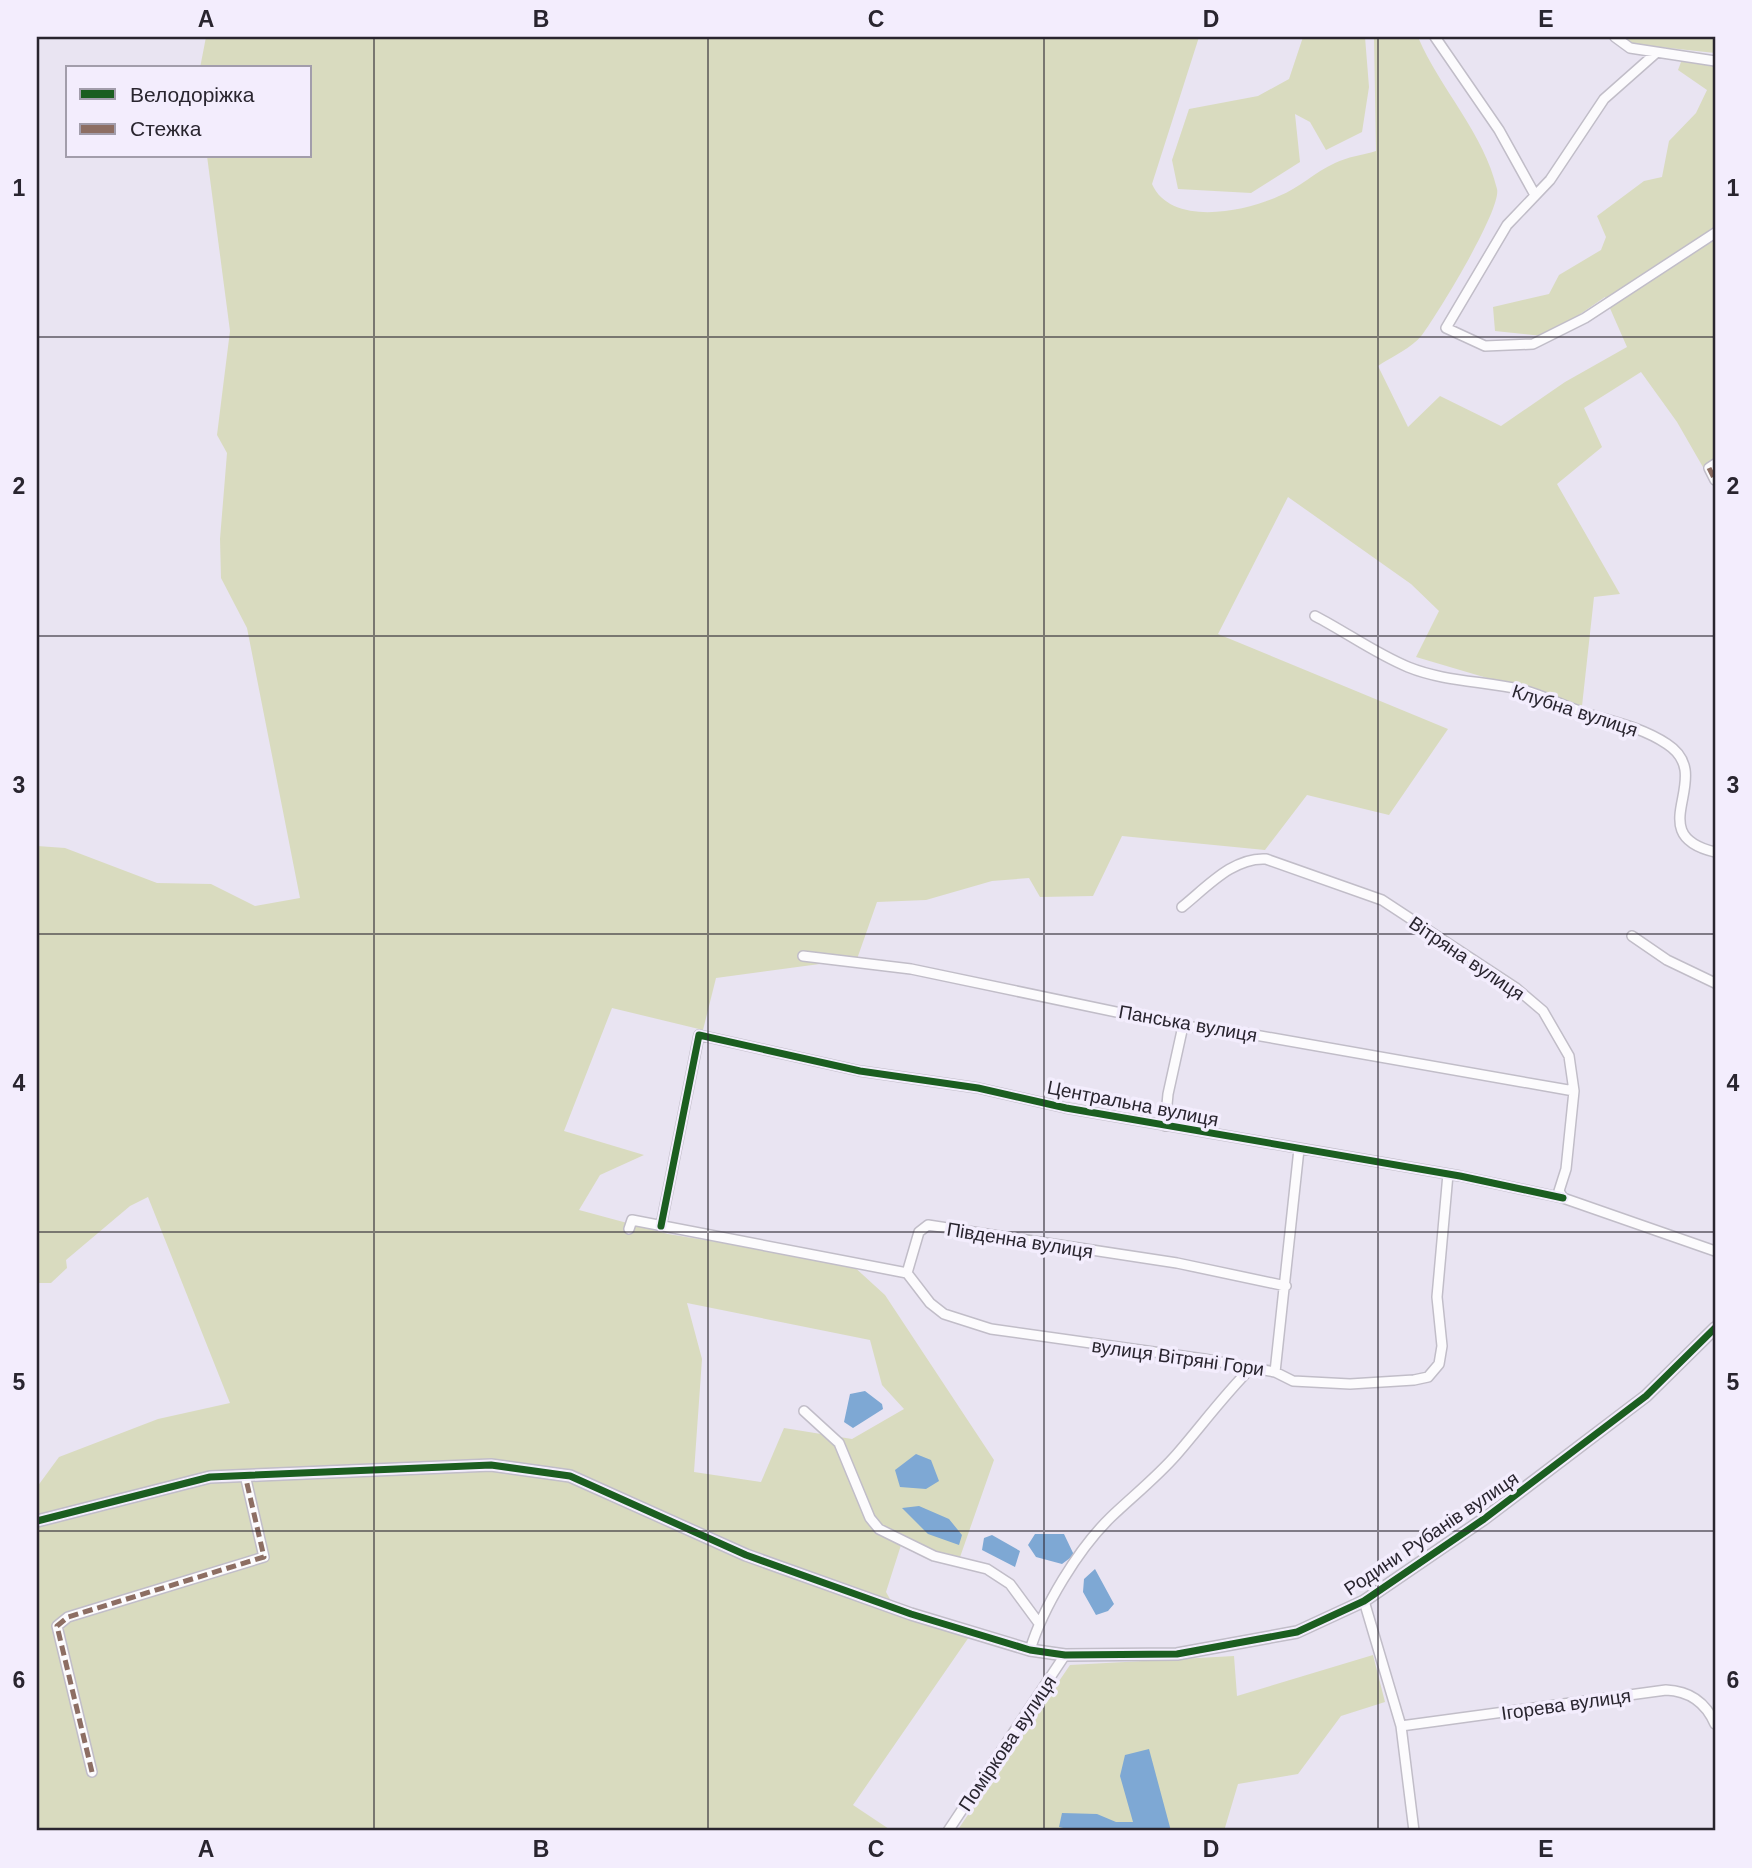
<svg xmlns="http://www.w3.org/2000/svg" width="1752" height="1868" font-family="Arial,sans-serif">
<style>
.green{fill:#d9dbbf;fill-rule:evenodd}
.water{fill:#7ea8d4}
.lines{fill:none;stroke-linecap:round;stroke-linejoin:round}
.minor-casing{stroke:#c1bdc8;stroke-width:12}
.tertiary-casing{stroke:#c1bdc8;stroke-width:14}
.minor{stroke:#fcfbfd;stroke-width:9}
.tertiary{stroke:#fcfbfd;stroke-width:10}
.quiet{stroke:#8d6e63;stroke-width:5;stroke-dasharray:10 5;stroke-linecap:butt}
.cycleway-casing{stroke:#f3edfd;stroke-width:11}
.cycleway{stroke:#1b5e20;stroke-width:7}
.grid{fill:none;stroke:#29252f;stroke-width:2;stroke-opacity:0.55}
.labels{text-anchor:middle;stroke-width:7;stroke-linejoin:round;paint-order:stroke}
.street-label{font-size:19px;fill:#29252f;stroke:#f3edfd}
.neatline{fill:none;stroke:#29252f;stroke-width:2.5}
.grid-label{font-size:23px;text-anchor:middle;font-weight:bold;fill:#29252f}
</style>
<rect width="100%" height="100%" fill="#e9e4f2"/>
<!-- green -->
<path class="green" d="M 206,37 L 1199,37 L 1152,184 C 1171,227 1245,212 1279,196 C 1299,188 1315,172 1335,163 C 1347,157 1363,155 1376,151 L 1374,37 L 1418,37 C 1440,89 1484,133 1497,189 C 1502,209 1437,315 1422,335 C 1412,348 1391,357 1378,366 L 1408,427 L 1440,396 L 1501,426 L 1565,382 L 1627,347 L 1605,297 L 1560,328 L 1542,336 L 1495,331 L 1493,307 L 1549,294 L 1559,275 L 1601,250 L 1606,237 L 1597,216 L 1644,181 L 1662,177 L 1669,141 L 1696,113 L 1707,90 L 1678,70 L 1681,62 L 1715,63 L 1715,488 L 1677,422 L 1641,372 L 1584,408 L 1602,447 L 1557,484 L 1620,594 L 1594,597 L 1582,706 L 1416,657 L 1439,611 L 1411,584 L 1288,497 L 1218,634 L 1448,729 L 1389,815 L 1307,795 L 1265,850 L 1122,836 L 1093,896 L 1040,897 L 1029,878 L 992,881 L 926,900 L 877,902 L 857,959 L 716,978 L 703,1030 L 612,1008 L 564,1131 L 644,1155 L 600,1175 L 579,1210 L 668,1234 L 851,1264 L 885,1295 L 994,1460 L 959,1560 L 901,1545 L 886,1592 L 895,1608 L 969,1637 L 853,1805 L 892,1831 L 37,1831 L 37,1487 L 59,1457 L 158,1419 L 230,1403 L 148,1197 L 130,1206 L 66,1260 L 67,1268 L 51,1283 L 37,1283 L 37,846 L 65,848 L 157,883 L 211,884 L 255,906 L 300,898 L 247,628 L 221,578 L 220,539 L 227,453 L 217,435 L 230,331 L 207,156 L 310,156 L 310,68 L 200,68 ZM 687,1303 L 870,1340 L 882,1385 L 904,1409 L 852,1439 L 784,1428 L 761,1482 L 694,1472 L 702,1359 Z
M 1303,37 L 1365,37 L 1369,87 L 1362,132 L 1326,150 L 1310,122 L 1295,114 L 1300,162 L 1251,193 L 1178,189 L 1172,160 L 1189,109 L 1258,96 L 1289,79 Z
M 1622,37 L 1715,37 L 1715,53 L 1632,44 Z
M 1373,1655 L 1385,1702 L 1341,1716 L 1298,1774 L 1238,1784 L 1224,1831 L 957,1831 L 1070,1665 L 1234,1656 L 1237,1696 Z"/>
<!-- water -->
<path class="water" d="M 865,1391 L 882,1404 L 883,1409 L 853,1428 L 844,1422 L 850,1394 Z
M 916,1454 L 931,1460 L 939,1481 L 926,1489 L 900,1487 L 895,1470 Z
M 919,1506 L 949,1519 L 962,1535 L 959,1545 L 928,1534 L 902,1508 Z
M 1035,1534 L 1064,1534 L 1074,1555 L 1062,1564 L 1036,1557 L 1028,1545 Z
M 992,1535 L 1020,1551 L 1015,1567 L 982,1550 L 984,1538 Z
M 1095,1569 L 1114,1604 L 1108,1611 L 1096,1615 L 1083,1592 L 1084,1579 Z
M 1149,1749 L 1171,1831 L 1076,1831 L 1059,1827 L 1062,1813 L 1097,1814 L 1116,1822 L 1133,1822 L 1120,1776 L 1125,1755 Z"/>
<g class="lines">
<!-- minor casing -->
<g class="minor-casing">
<path id="minor" d="M 1435,37 L 1499,130 L 1535,195
M 1615,37 L 1630,48 L 1715,61
M 1656,53 L 1604,99 L 1550,180 L 1507,225 L 1446,328 L 1485,346 L 1533,344 L 1585,318 L 1715,233
M 1715,464 L 1709,468 L 1715,480
M 1315,616 C 1346,632 1376,654 1408,667 C 1445,682 1485,681 1523,690 C 1545,696 1566,707 1588,714 C 1615,722 1643,728 1667,744 C 1718,777 1639,834 1715,852
M 1182,907 C 1207,887 1233,857 1266,859 L 1382,900 L 1516,988 L 1543,1011 L 1569,1056 L 1574,1091 L 1566,1169 L 1559,1191 L 1563,1198 L 1715,1251
M 1632,936 L 1667,960 L 1715,983
M 803,956 L 911,969 L 1183,1026 L 1238,1032 L 1574,1091
M 1165,1126 L 1168,1094 L 1183,1026
M 661,1226 L 699,1035 L 860,1071 L 978,1088 L 1066,1108 L 1460,1176 L 1563,1198
M 629,1229 L 632,1220 L 907,1273
M 907,1273 L 930,1303 L 944,1314 L 991,1329 L 1204,1359 L 1275,1372 L 1293,1381 L 1350,1384 L 1414,1380 L 1428,1377 L 1439,1364 L 1442,1346 L 1437,1297 L 1448,1174
M 907,1273 L 919,1232 L 928,1225 L 1177,1263 L 1286,1286
M 1275,1372 L 1299,1149
M 804,1411 L 839,1443 L 870,1518 L 879,1529 L 934,1556 L 987,1569 L 1010,1584 L 1038,1622
M 1364,1601 L 1401,1726 L 1414,1831
M 1030,1650 C 1043,1607 1078,1549 1111,1517 C 1133,1496 1157,1477 1177,1454 C 1202,1425 1224,1395 1251,1368
M 1401,1726 L 1666,1690 C 1690,1691 1706,1703 1715,1724
M 92,1772 L 57,1626 L 68,1617 L 264,1557 L 245,1475
M 948,1831 L 1065,1655"/>
</g>
<!-- tertiary casing -->
<g class="tertiary-casing">
<path id="tertiary" d="M 37,1521 L 210,1477 L 491,1465 L 570,1476 L 746,1555 L 911,1614 L 1030,1650 L 1065,1655 L 1177,1654 L 1297,1632 L 1364,1601 L 1484,1519 L 1646,1396 L 1715,1328"/>
</g>
<!-- minor -->
<use href="#minor" class="minor"/>
<!-- tertiary -->
<use href="#tertiary" class="tertiary"/>
<!-- quiet -->
<path class="quiet" d="M 1709,468 L 1715,480
M 92,1772 L 57,1626 L 68,1617 L 264,1557 L 245,1475"/>
<!-- cycleway casing -->
<g class="cycleway-casing">
<path id="cycleway" d="M 661,1226 L 699,1035 L 860,1071 L 978,1088 L 1066,1108 L 1460,1176 L 1563,1198
M 37,1521 L 210,1477 L 491,1465 L 570,1476 L 746,1555 L 911,1614 L 1030,1650 L 1065,1655 L 1177,1654 L 1297,1632 L 1364,1601 L 1484,1519 L 1646,1396 L 1715,1328"/>
</g>
<!-- cycleway -->
<use href="#cycleway" class="cycleway"/>
</g>
<!-- grid -->
<path class="grid" d="M 374,37 L 374,1831M 708,37 L 708,1831M 1044,37 L 1044,1831M 1378,37 L 1378,1831M 37,337 L 1715,337M 37,636 L 1715,636M 37,934 L 1715,934M 37,1232 L 1715,1232M 37,1531 L 1715,1531"/>
<g class="labels">
<!-- street labels -->
<g class="street-label">
<text transform="translate(1575 710) rotate(18)" y="7">Клубна вулиця</text>
<text transform="translate(1467 958) rotate(34)" y="7">Вітряна вулиця</text>
<text transform="translate(1188 1023) rotate(10)" y="7">Панська вулиця</text>
<text transform="translate(1133 1103) rotate(11)" y="7">Центральна вулиця</text>
<text transform="translate(1020 1240) rotate(9)" y="7">Південна вулиця</text>
<text transform="translate(1178 1357) rotate(8)" y="7">вулиця Вітряні Гори</text>
<text transform="translate(1431 1533) rotate(-34)" y="7">Родини Рубанів вулиця</text>
<text transform="translate(1566 1704) rotate(-8)" y="7">Ігорева вулиця</text>
<text transform="translate(1007 1743) rotate(-56)" y="7">Поміркова вулиця</text>
</g>
</g>
<!-- border -->
<rect width="1752" height="1868" fill="none" stroke="#f3edfd" stroke-width="77"/>
<!-- legend -->
<rect x="66" y="66" width="245" height="91" fill="#f3edfd" stroke="#a29dab" stroke-width="2"/>
<rect x="80" y="89" width="35" height="10" fill="#1b5e20" stroke="#a29dab" stroke-width="2"/>
<text x="130" y="102" font-size="21" fill="#29252f">Велодоріжка</text>
<rect x="80" y="124" width="35" height="10" fill="#8d6e63" stroke="#a29dab" stroke-width="2"/>
<text x="130" y="136" font-size="21" fill="#29252f">Стежка</text>
<rect x="38" y="38" width="1676" height="1791" class="neatline"/>
<g class="grid-label">
<text x="206" y="27">A</text>
<text x="541" y="27">B</text>
<text x="876" y="27">C</text>
<text x="1211" y="27">D</text>
<text x="1546" y="27">E</text>
<text x="19" y="196">1</text>
<text x="1733" y="196">1</text>
<text x="19" y="494">2</text>
<text x="1733" y="494">2</text>
<text x="19" y="793">3</text>
<text x="1733" y="793">3</text>
<text x="19" y="1091">4</text>
<text x="1733" y="1091">4</text>
<text x="19" y="1390">5</text>
<text x="1733" y="1390">5</text>
<text x="19" y="1688">6</text>
<text x="1733" y="1688">6</text>
<text x="206" y="1857">A</text>
<text x="541" y="1857">B</text>
<text x="876" y="1857">C</text>
<text x="1211" y="1857">D</text>
<text x="1546" y="1857">E</text>
</g>
</svg>
